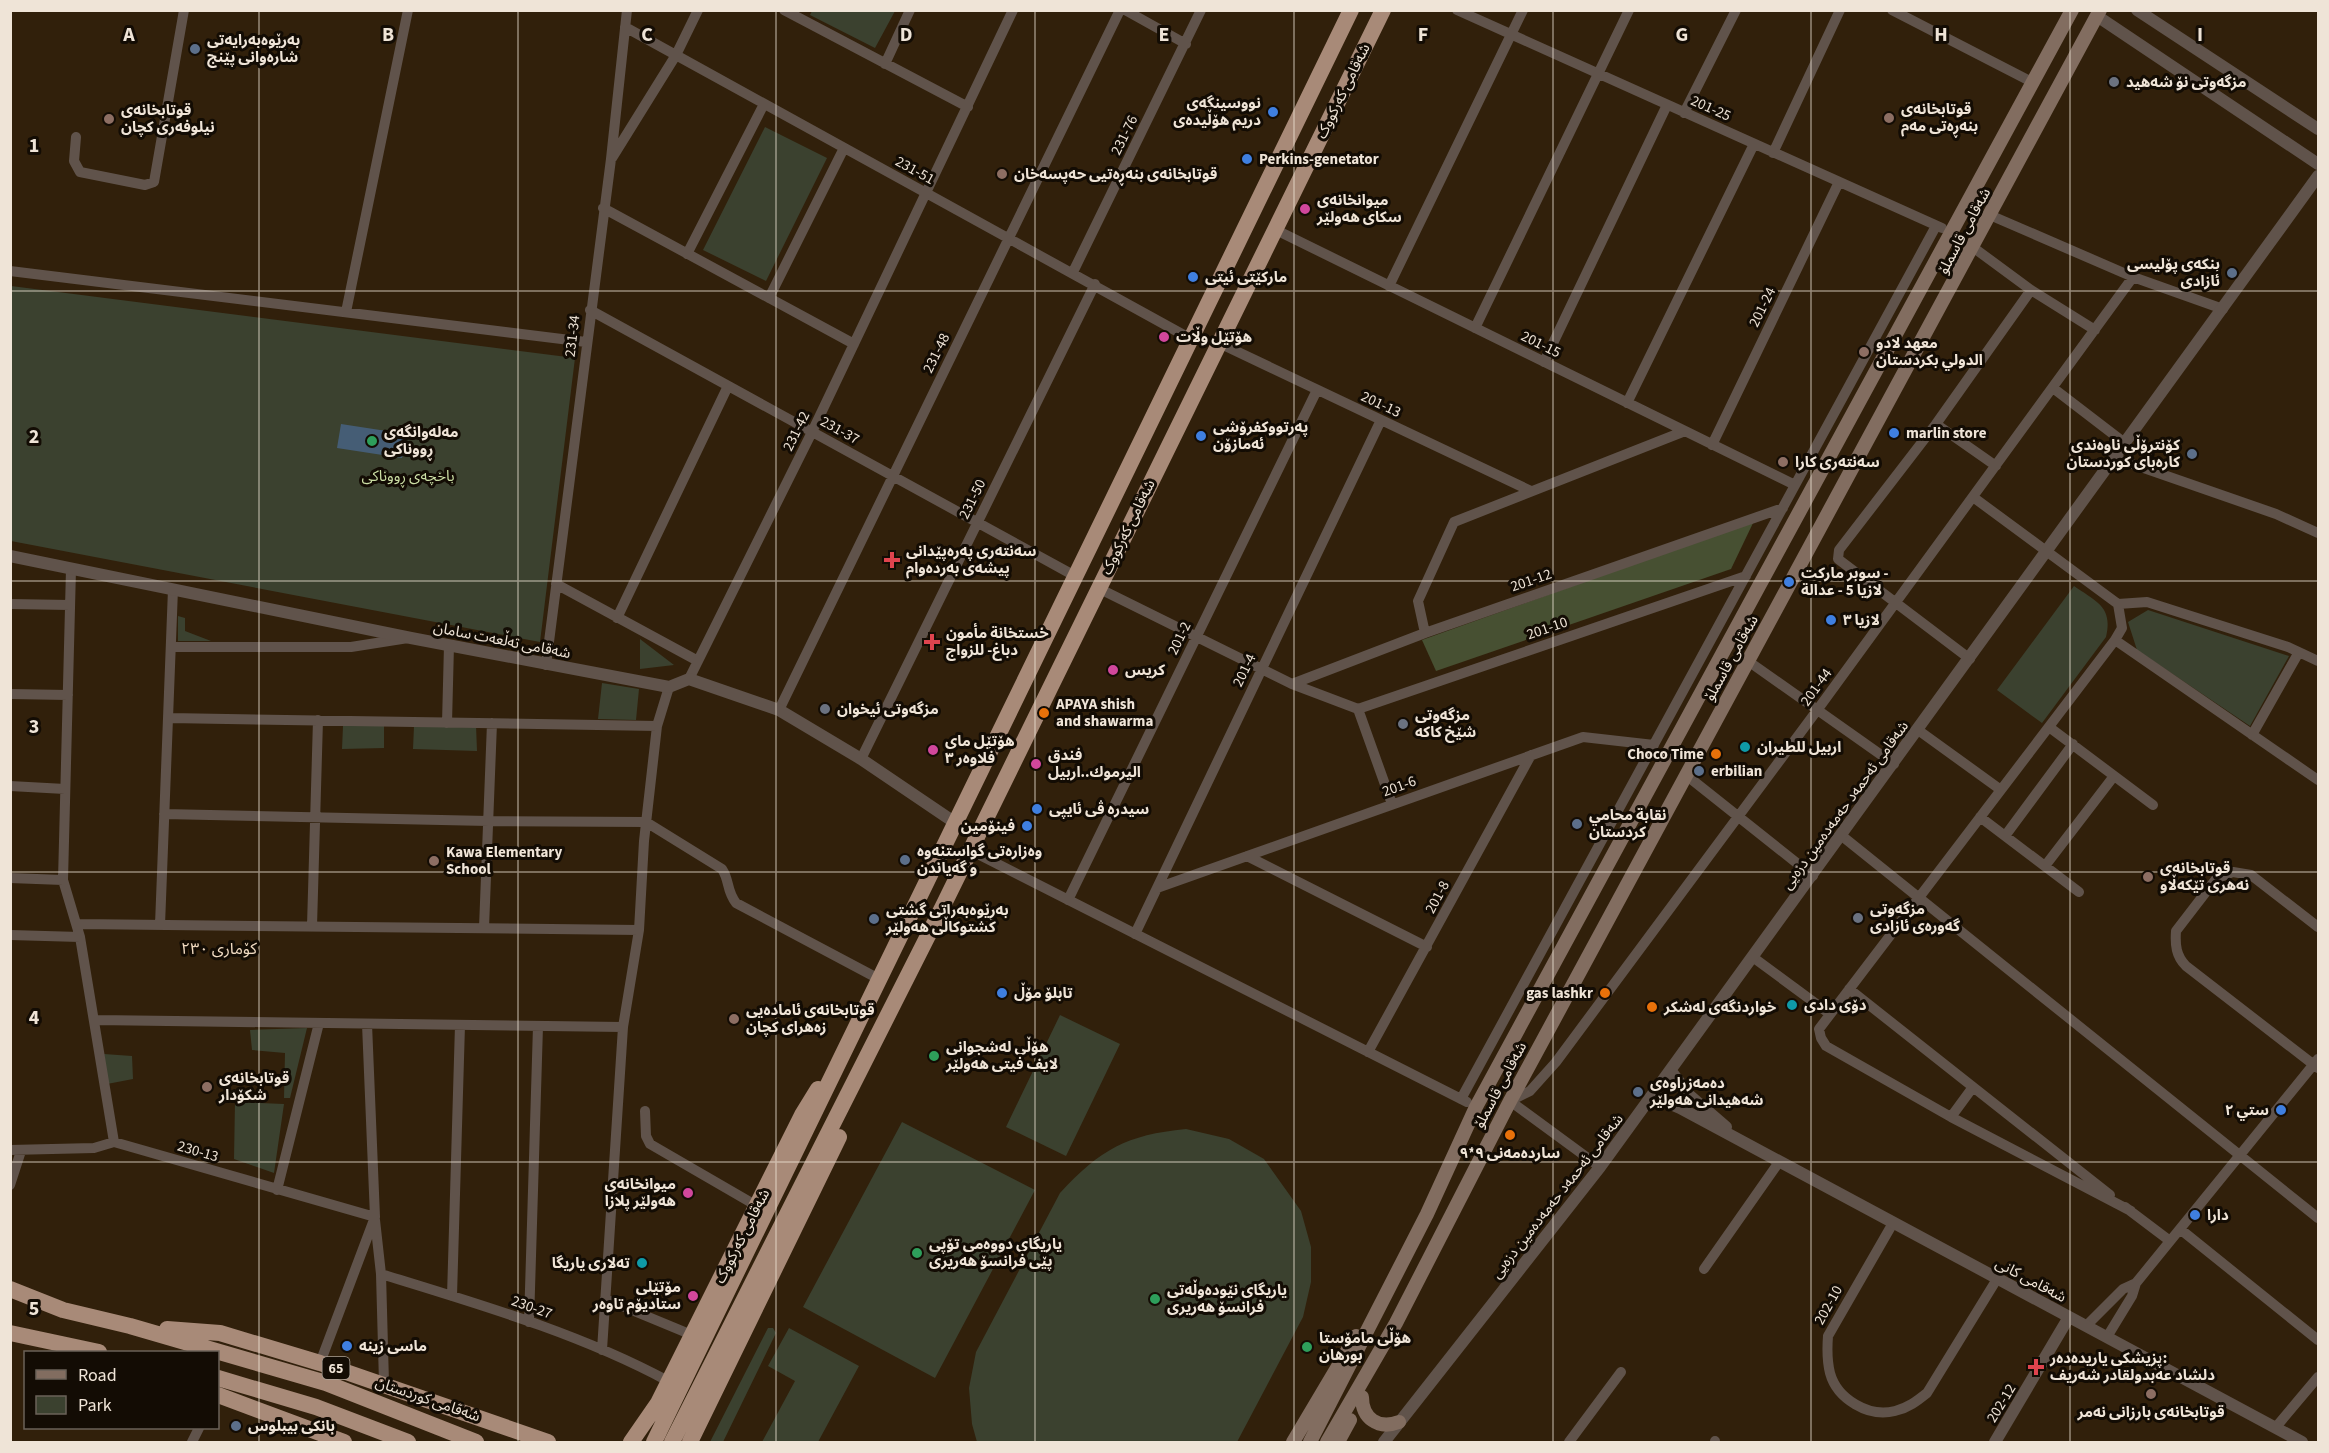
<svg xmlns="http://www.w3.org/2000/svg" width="2329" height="1453" font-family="'Source Sans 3','Noto Sans Arabic',sans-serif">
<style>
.green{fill:#3b412f}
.forest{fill:#475032}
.water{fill:#455d75}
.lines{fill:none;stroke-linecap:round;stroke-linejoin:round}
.minor{stroke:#60534b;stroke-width:10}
.tertiary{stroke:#60534b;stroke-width:12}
.secondary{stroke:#826d60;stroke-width:14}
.trunk{stroke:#a88a78;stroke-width:16}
.grid{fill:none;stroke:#efe4d7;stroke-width:1.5;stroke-opacity:0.55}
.service-dot{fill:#5c6f8a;stroke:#130c04;stroke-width:2}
.worship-dot{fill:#6b7280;stroke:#130c04;stroke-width:2}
.shop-dot{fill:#3f7fe0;stroke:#130c04;stroke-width:2}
.education-dot{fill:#8d6e63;stroke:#130c04;stroke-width:2}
.hotel-dot{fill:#d1479c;stroke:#130c04;stroke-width:2}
.leisure-dot{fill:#2e9e5b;stroke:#130c04;stroke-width:2}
.health-dot{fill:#e0444e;stroke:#130c04;stroke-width:2}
.food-dot{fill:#e8710a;stroke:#130c04;stroke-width:2}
.culture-dot{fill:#0f9aa8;stroke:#130c04;stroke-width:2}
.labels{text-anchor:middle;stroke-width:6;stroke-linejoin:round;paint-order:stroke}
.shield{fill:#130c04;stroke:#ada398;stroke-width:1.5}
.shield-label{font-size:14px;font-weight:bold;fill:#efe4d7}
.poi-label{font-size:15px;font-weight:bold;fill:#efe4d7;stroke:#130c04;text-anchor:start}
.street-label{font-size:15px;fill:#efe4d7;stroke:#130c04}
.park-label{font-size:15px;fill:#ccdfa5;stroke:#130c04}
.neighbourhood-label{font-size:16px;fill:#f0dac1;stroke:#130c04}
.grid-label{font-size:20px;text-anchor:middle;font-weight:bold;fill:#efe4d7;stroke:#130c04;stroke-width:6;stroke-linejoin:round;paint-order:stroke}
</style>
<rect width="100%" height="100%" fill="#31200b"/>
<!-- green -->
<path class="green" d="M 812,11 L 812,10 L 895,11 L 875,48 L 810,15 Z
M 765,127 L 827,158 L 766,281 L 703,250 Z
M 11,286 L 575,358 L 540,642 L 11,541 Z
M 2074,586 C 2097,602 2113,607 2106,637 L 2042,723 L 1997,690 Z
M 2148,610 L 2289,656 L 2250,726 L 2137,650 L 2128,622 Z
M 178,616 L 185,618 L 185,631 L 211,641 L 178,641 Z
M 640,639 L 674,665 L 640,669 Z
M 602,683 L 639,689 L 636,720 L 598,719 Z
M 384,724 L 384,748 L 342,749 L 343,726 Z
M 476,725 L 477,751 L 413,749 L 414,726 Z
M 1060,1015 L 1120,1044 L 1066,1156 L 1006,1127 Z
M 307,1028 L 290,1098 L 284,1098 L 285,1053 L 252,1050 L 250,1030 Z
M 104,1054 L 132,1056 L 133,1079 L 107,1084 Z
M 235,1102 L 284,1104 L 274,1173 L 234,1159 Z
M 902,1122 L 1035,1190 L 935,1378 L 803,1307 Z
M 1186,1129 L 1229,1139 L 1264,1159 L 1301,1211 L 1311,1247 L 1311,1282 L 1303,1317 L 1237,1442 L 977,1442 L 972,1424 L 969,1388 L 976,1352 L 1060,1193 C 1101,1149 1126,1135 1186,1129 Z
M 768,1328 L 773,1328 L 776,1333 L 723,1442 L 710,1442 Z
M 789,1328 L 859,1366 L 818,1442 L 762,1442 L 795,1381 L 768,1366 Z"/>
<!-- forest -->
<path class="forest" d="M 1754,521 L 1731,569 L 1436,671 L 1422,640 Z"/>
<!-- water -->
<path class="water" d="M 341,424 L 406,434 L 402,458 L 337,448 Z"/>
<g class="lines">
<!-- minor -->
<path class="minor" d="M 784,10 L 968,107
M 1125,10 L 1186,44
M 1457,10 L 1942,228
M 1892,10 L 2034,83
M 625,27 L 1191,339
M 885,64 L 910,10
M 1684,113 L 1736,10
M 76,137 L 74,161 L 80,172 L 145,185 L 154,182 L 184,10
M 1773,153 L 1840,10
M 612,158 L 676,55 L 698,10
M 603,208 L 854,344
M 1992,216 L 2133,277 L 2223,309
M 1274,229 L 1795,485
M 1974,248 L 2031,290 L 2095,330
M 687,254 L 764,104
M 10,271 L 586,342
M 1073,272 L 1201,10
M 1389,286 L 1523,10
M 769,298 L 844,148
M 590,310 L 1075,576
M 346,312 L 408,10
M 1475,328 L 1629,10
M 1219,343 L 1531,491
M 1544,362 L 1667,105
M 2053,388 L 2126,444
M 1627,403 L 1754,144
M 1936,424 L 1996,466
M 1712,445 L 1839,182
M 2115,458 L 2276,514 L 2318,533
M 1973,497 L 2118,604 L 2147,602 L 2288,647 L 2318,661
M 71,569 L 63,880 L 80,937 L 114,1142
M 556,584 L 698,661
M 1098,588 L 1292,684 L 1358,709
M 10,604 L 70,605
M 2118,604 L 2122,628 L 2115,640 L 1819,1029 L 1821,1038 L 1826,1046 L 1951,1117 L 2131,1211
M 617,618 L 728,386
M 1425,633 L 1418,601 L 1454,522 L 1685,431
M 2115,640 L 2318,780
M 171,647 L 351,647 L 408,638
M 1970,659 L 1838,559 L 1839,550 L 1936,424 L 2031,290
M 1748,661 L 1894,764
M 546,665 L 611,159 L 627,10
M 689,679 L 812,432 L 1013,10
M 1292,684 L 1425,633 L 1783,508
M 10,694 L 68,695
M 1358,709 L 1746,576
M 1358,709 L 1392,804
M 779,710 L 1120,10
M 169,718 L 657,726
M 447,723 L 449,645
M 2049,727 L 2153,805
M 1918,730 L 2001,790
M 2252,735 L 2299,652
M 861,759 L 1095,284
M 1686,775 L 1813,876
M 10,786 L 65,789
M 164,814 L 488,821 L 646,822 L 722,869 C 730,881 726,890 736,903 L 879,979
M 1980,817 L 2079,892
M 1842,836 L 2318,1218
M 2005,836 L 2073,744
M 970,850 L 1467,1102
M 1247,856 L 1427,947
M 2045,866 L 2114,776
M 10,878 L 63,880
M 1157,888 L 1583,737 L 1654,745
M 1068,900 L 1317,390
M 77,924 L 639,930
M 160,925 L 173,589
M 312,926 L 318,720
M 2318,927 L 2251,875 L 2233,872 L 2216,879 L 2176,931 C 2175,945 2176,956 2186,966 L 2318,1068
M 484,928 L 492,723
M 1135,934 L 1381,420
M 10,935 L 80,937
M 1754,958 L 1830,1014
M 1849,989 L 2110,1195
M 96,1020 L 623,1027
M 1368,1052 L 1531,755
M 1461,1099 L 1936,226
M 645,1111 L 646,1136 L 650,1144 L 757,1206
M 1951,1117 L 1973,1087
M 10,1150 L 94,1148 L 114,1142 L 375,1217
M 1600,1167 L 1510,1101 L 1530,1091 L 1556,1062 L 1818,709 L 2133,277
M 10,1185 L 21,1151
M 277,1190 L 319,1023
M 2125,1207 L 2170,1241
M 375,1220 L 381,1274 L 384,1383
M 1893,1223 L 1828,1336 C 1827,1349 1827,1361 1830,1373 C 1837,1399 1869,1418 1895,1411 C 1908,1408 1917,1401 1927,1393 L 1997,1279
M 2180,1229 L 2318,1340
M 1704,1269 L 1779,1162
M 381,1274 C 478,1304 579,1333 668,1381
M 452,1296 L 460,1025
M 605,1299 L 692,1335
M 529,1322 L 538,1026
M 2086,1326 L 2123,1289 L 2136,1283
M 2107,1337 L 2132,1296 L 2136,1283 L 2318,1059
M 602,1350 L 623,1027 L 639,930 L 644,841 L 657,726 L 669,687
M 320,1363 L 375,1217 L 367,1024
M 2276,1427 L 2318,1377
M 192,1442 L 199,1428
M 1569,1442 L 1621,1372
M 1715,1442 L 1715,1441"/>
<!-- tertiary -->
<path class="tertiary" d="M 2137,10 L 2318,129
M 2097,16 L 2318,164
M 10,556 L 411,638 L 669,687 L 689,679 L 779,710 L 861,759 L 954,822
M 1671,1071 L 1689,1095 L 1726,1127
M 1652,1096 L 1680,1108 L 2302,1442
M 1384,1442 L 1600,1167 L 2318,176
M 1995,1442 L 2069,1317"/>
<!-- secondary -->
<path class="secondary" d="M 1362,1397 C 1362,1418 1378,1430 1399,1422
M 1293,1442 L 1356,1336
M 1310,1442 L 1427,1214 L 1476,1107 L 2072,10
M 1327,1442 L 1396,1323 L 1510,1101 L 2100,10
M 1338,1442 L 1350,1420"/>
<!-- trunk -->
<path class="trunk" d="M 10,1289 L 63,1310 L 130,1326 L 326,1383 L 476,1442
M 167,1329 L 220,1333 L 320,1363 L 548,1442
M 10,1333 L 99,1352
M 218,1378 L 316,1407 L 408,1442
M 218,1395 L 344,1442
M 631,1442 L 658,1403 L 802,1115 L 818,1089
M 654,1442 L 1351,10
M 672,1442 L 943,906 L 1383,10
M 690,1442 L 839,1137"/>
</g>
<!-- grid -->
<path class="grid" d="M 259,10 L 259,1442M 518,10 L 518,1442M 776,10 L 776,1442M 1035,10 L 1035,1442M 1294,10 L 1294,1442M 1553,10 L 1553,1442M 1811,10 L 1811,1442M 2070,10 L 2070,1442M 10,291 L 2318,291M 10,581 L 2318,581M 10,872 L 2318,872M 10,1162 L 2318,1162"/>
<!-- markers -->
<g class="service-dot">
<circle cx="195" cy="49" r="6"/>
<circle cx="2232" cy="273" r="6"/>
<circle cx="2192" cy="454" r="6"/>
<circle cx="1699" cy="771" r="6"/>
<circle cx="1577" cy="824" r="6"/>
<circle cx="905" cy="860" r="6"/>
<circle cx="874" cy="919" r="6"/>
<circle cx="1638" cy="1092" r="6"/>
<circle cx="236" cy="1426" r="6"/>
</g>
<g class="worship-dot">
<circle cx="2114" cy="82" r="6"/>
<circle cx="825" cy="709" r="6"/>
<circle cx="1403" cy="724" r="6"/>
<circle cx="1858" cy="918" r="6"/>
</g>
<g class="shop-dot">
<circle cx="1273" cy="112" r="6"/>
<circle cx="1247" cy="159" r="6"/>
<circle cx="1193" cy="277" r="6"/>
<circle cx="1894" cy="433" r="6"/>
<circle cx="1201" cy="436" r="6"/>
<circle cx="1789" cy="582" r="6"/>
<circle cx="1831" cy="620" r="6"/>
<circle cx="1037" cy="809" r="6"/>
<circle cx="1027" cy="826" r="6"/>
<circle cx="1002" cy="993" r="6"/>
<circle cx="2281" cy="1110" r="6"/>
<circle cx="2195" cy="1215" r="6"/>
<circle cx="347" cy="1346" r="6"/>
</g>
<g class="education-dot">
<circle cx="1889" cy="118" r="6"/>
<circle cx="109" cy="119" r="6"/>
<circle cx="1002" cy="174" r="6"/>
<circle cx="1864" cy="352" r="6"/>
<circle cx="1783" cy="462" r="6"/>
<circle cx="434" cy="861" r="6"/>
<circle cx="2148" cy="877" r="6"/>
<circle cx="734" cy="1019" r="6"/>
<circle cx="207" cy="1087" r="6"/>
<circle cx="2151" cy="1394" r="6"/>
</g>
<g class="hotel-dot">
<circle cx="1305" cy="209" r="6"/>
<circle cx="1164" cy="337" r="6"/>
<circle cx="1113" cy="670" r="6"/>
<circle cx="933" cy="750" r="6"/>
<circle cx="1036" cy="764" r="6"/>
<circle cx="688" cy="1193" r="6"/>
<circle cx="693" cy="1296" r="6"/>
</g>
<g class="leisure-dot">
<circle cx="372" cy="441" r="6"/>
<circle cx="934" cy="1056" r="6"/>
<circle cx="917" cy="1253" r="6"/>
<circle cx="1155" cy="1299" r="6"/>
<circle cx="1307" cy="1347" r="6"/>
</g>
<g class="health-dot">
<path d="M889 551h6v6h6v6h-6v6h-6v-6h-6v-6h6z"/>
<path d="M929 633h6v6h6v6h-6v6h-6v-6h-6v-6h6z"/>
<path d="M2033 1358h6v6h6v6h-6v6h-6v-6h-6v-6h6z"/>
</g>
<g class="food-dot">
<circle cx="1044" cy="713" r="6"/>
<circle cx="1716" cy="754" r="6"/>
<circle cx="1605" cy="993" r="6"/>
<circle cx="1652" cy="1007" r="6"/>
<circle cx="1510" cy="1135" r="6"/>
</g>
<g class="culture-dot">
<circle cx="1745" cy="747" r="6"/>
<circle cx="1792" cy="1005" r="6"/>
<circle cx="642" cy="1263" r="6"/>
</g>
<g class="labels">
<!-- shield labels -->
<rect class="shield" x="322.5" y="1357" width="27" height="22" rx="4.5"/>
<g class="shield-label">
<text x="336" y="1373">65</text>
</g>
<!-- poi labels -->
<g class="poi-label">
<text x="207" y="45">بەڕێوەبەرایەتی<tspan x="207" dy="17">شارەوانی پێنج</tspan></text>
<text x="2126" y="87">مزگەوتی نۆ شەهید</text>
<text x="1261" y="108" text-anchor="end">نووسینگەی<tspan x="1261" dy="17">دریم هۆڵیدەی</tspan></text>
<text x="1901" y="114">قوتابخانەی<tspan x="1901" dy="17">بنەڕەتی مەم</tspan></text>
<text x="121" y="115">قوتابخانەی<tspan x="121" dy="17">نیلوفەری کچان</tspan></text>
<text x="1259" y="164">Perkins-genetator</text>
<text x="1014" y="179">قوتابخانەی بنەڕەتیی حەپسەخان</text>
<text x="1317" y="205">میوانخانەی<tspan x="1317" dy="17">سکای هەولێر</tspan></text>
<text x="2220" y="269" text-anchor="end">بنکەی پۆلیسی<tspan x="2220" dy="17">ئازادی</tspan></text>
<text x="1205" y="282">مارکێتی ئیتی</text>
<text x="1176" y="342">هۆتێل وڵات</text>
<text x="1876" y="348">معهد لادو<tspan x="1876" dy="17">الدولي بكردستان</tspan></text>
<text x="1213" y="432">پەرتووکفرۆشی<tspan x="1213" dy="17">ئەمازۆن</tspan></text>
<text x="384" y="437">مەلەوانگەی<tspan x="384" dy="17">ڕووناکی</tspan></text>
<text x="1906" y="438">marlin store</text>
<text x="2180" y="450" text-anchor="end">کۆنتڕۆڵی ناوەندی<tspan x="2180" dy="17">کارەبای کوردستان</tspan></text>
<text x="1795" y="467">سەنتەری کارا</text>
<text x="906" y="556">سەنتەری پەرەپێدانی<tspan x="906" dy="17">پیشەی بەردەوام</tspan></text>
<text x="1801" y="578">سوبر ماركت -<tspan x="1801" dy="17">لازيا 5 - عدالة</tspan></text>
<text x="1843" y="625">لازیا ٣</text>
<text x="946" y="638">خستخانة مأمون<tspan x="946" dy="17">دباغ- للزواج</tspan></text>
<text x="1125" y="675">كريس</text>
<text x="1056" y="709">APAYA shish<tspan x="1056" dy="17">and shawarma</tspan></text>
<text x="837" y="714">مزگەوتی ئیخوان</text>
<text x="1415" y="720">مزگه‌وتی<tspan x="1415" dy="17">شێخ كاكه</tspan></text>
<text x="945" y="746">هۆتێل مای<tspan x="945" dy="17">فلاوەر ٣</tspan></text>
<text x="1757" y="752">اربيل للطيران</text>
<text x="1704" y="759" text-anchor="end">Choco Time</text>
<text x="1048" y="760">فندق<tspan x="1048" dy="17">اليرموك..اربيل</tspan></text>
<text x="1711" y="776">erbilian</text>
<text x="1049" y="814">سیدرە ڤی ئایپی</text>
<text x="1589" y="820">نقابة محامي<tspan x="1589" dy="17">كردستان</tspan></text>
<text x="1015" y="831" text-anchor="end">فینۆمین</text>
<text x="917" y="856">وەزارەتی گواستنەوە<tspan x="917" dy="17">و گەیاندن</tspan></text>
<text x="446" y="857">Kawa Elementary<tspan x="446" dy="17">School</tspan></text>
<text x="2160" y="873">قوتابخانه‌ی<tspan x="2160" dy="17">نه‌هری تێكه‌ڵاو</tspan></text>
<text x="1870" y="914">مزگەوتی<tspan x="1870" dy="17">گەورەی ئازادی</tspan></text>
<text x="886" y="915">بەڕێوەبەراتی گشتی<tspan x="886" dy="17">کشتوکاڵی هەولێر</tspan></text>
<text x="1014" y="998">تابلۆ مۆڵ</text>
<text x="1593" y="998" text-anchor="end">gas lashkr</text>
<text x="1804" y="1010">دۆى دادى</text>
<text x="1664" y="1012">خواردنگەی لەشکر</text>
<text x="746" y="1015">قوتابخانەی ئامادەیی<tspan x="746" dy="17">زەهرای کچان</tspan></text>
<text x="946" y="1052">هۆڵی لەشجوانی<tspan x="946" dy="17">لایف فیتی هەولێر</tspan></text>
<text x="219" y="1083">قوتابخانەی<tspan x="219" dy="17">شكۆدار</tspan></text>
<text x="1650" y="1088">دەمەزراوەی<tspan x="1650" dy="17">شەهیدانی هەولێر</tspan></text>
<text x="2269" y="1115" text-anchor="end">ستي ٢</text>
<text x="1510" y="1158" text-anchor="middle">ساردەمەنی ٩*٩</text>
<text x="676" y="1189" text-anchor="end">میوانخانەی<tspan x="676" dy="17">هەولێر پلازا</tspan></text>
<text x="2207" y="1220">دارا</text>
<text x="929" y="1249">یاریگای دووەمی تۆپی<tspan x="929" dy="17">پێی فرانسۆ هەریری</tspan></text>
<text x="630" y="1268" text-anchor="end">تەلاری یاریگا</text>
<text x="681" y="1292" text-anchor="end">مۆتێلی<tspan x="681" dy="17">ستادیۆم تاوەر</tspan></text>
<text x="1167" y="1295">یاریگای نێودەوڵەتی<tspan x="1167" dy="17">فرانسۆ هەریری</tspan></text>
<text x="1319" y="1343">هۆڵی مامۆستا<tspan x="1319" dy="17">بورهان</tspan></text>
<text x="359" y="1351">ماسی زینە</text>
<text x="2050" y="1363">پزیشکی یاریدەدەر:<tspan x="2050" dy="17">دلشاد عەبدولقادر شەریف</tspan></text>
<text x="2151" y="1417" text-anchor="middle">قوتابخانەی بارزانی نەمر</text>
<text x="248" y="1431">بانکی بیبلوس</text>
</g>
<!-- street labels -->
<g class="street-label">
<text transform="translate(1343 91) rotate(-64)" y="5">شەقامی کەرکووک</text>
<text transform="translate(1711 108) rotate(24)" y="5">201-25</text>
<text transform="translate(1124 135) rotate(-64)" y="5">231-76</text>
<text transform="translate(915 170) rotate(29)" y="5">231-51</text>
<text transform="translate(1964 231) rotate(-62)" y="5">شەقامی قاسملۆ</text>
<text transform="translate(1762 307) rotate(-64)" y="5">201-24</text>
<text transform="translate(572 336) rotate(-83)" y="5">231-34</text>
<text transform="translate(1541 344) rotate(26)" y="5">201-15</text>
<text transform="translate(936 353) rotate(-64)" y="5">231-48</text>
<text transform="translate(1381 404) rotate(25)" y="5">201-13</text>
<text transform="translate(840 430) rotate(29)" y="5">231-37</text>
<text transform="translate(796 431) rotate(-64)" y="5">231-42</text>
<text transform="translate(972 499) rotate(-64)" y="5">231-50</text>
<text transform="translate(1128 527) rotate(-64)" y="5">شەقامی کەرکووک</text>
<text transform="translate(1531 580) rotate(-19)" y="5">201-12</text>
<text transform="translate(1547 628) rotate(-19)" y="5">201-10</text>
<text transform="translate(1179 638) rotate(-64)" y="5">201-2</text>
<text transform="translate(502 640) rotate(11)" y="5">شەقامی تەڵعەت سامان</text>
<text transform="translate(1731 658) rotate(-61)" y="5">شەقامی قاسملۆ</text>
<text transform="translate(1244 670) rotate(-64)" y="5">201-4</text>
<text transform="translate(1816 687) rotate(-54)" y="5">201-44</text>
<text transform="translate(1399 786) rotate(-20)" y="5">201-6</text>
<text transform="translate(1845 805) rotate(-54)" y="5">شەقامی ئەحمەد حەمەدەمین دزەیی</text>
<text transform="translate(1437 897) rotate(-62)" y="5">201-8</text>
<text transform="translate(1500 1085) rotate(-62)" y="5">شەقامی قاسملۆ</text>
<text transform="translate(198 1151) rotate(16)" y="5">230-13</text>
<text transform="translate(1557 1196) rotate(-52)" y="5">شەقامی ئەحمەد حەمەدەمین دزەیی</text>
<text transform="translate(742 1236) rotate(-63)" y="5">شەقامی کەرکووک</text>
<text transform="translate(2031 1280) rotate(28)" y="5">شەقامی کانی</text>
<text transform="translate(1828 1305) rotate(-61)" y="5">202-10</text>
<text transform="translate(532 1307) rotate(20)" y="5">230-27</text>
<text transform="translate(428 1399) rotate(19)" y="5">شەقامی کوردستان</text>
<text transform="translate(2001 1403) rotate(-59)" y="5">202-12</text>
</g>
<!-- park labels -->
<g class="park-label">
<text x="408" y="481">باخچەی ڕووناکی</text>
</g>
<!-- neighbourhood labels -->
<g class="neighbourhood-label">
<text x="219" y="954">کۆماری ٢٣٠</text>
</g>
</g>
<g class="grid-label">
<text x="129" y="41">A</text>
<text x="388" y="41">B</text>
<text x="647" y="41">C</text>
<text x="906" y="41">D</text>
<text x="1164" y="41">E</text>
<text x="1423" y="41">F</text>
<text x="1682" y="41">G</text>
<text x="1941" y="41">H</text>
<text x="2200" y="41">I</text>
<text x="34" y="152">1</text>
<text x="34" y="443">2</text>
<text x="34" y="733">3</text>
<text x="34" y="1024">4</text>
<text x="34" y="1315">5</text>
</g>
<!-- border -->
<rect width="2329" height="1453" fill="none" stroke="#efe4d7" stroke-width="24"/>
<!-- legend -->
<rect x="24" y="1351" width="195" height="78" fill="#130c04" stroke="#6b6258" stroke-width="1.5"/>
<rect x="36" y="1370" width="30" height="9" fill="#826d60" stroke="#6b6258" stroke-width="1.5"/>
<text x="78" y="1381" font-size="18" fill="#efe4d7">Road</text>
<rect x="36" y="1396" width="30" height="18" fill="#3b412f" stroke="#6b6258" stroke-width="1.5"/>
<text x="78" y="1411" font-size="18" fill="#efe4d7">Park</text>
</svg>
